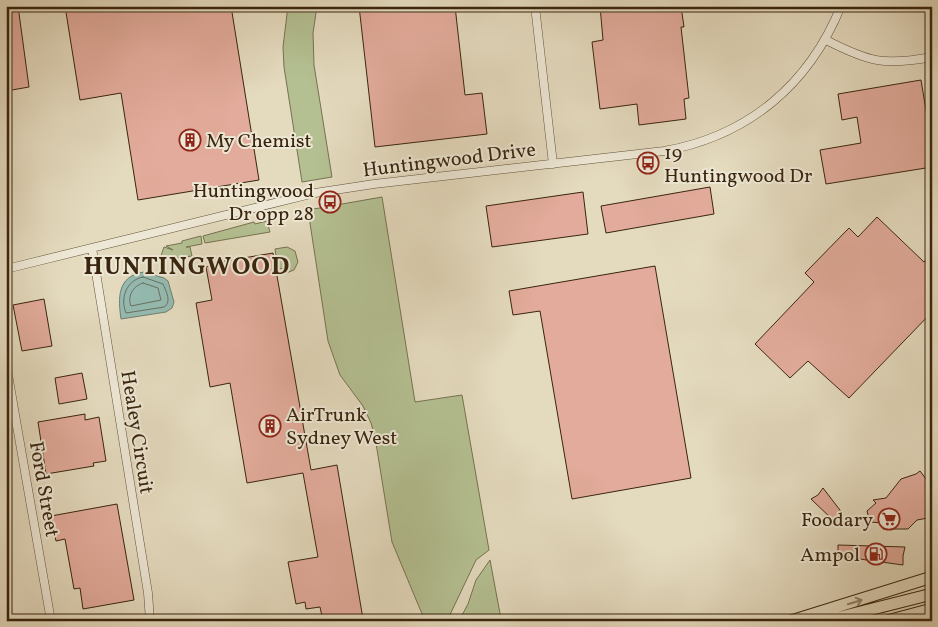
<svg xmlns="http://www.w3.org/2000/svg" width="938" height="627" font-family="Vollkorn,serif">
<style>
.green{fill:#b4c092;stroke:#767250}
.water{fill:#95bbb2;stroke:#707f70}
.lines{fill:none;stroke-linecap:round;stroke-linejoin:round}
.shore{stroke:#677060;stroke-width:1}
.building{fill:#e2ab9b;stroke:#39250e}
.minor-casing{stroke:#64523a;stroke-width:9}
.highway-casing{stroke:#39250e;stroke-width:13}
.minor{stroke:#ede7d5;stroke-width:8}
.highway{stroke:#e4dabe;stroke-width:11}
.oneway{stroke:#8e8066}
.labels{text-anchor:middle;stroke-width:4;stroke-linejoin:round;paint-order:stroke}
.poi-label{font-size:20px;fill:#39250e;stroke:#ede7d5;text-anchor:start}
.street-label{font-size:20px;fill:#39250e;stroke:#ede7d5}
.district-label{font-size:25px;font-weight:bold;letter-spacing:1px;fill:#39250e;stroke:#ede7d5}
</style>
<rect width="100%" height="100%" fill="#e4dabe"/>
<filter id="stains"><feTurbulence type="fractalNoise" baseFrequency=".004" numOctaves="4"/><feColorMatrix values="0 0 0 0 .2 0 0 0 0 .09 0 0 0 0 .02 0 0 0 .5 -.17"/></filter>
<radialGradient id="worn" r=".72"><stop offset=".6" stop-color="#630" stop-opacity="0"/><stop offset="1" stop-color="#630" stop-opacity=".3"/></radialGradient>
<!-- green -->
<path class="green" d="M 288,6 L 317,6 L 313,33 L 314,65 L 332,177 L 302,182 L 284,67 L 283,47 Z
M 382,197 L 415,402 L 462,395 L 489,550 L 476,560 L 447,621 L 425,621 L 392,542 L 375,437 L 371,423 L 363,406 L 340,375 L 328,341 L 308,210 Z
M 267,221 L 270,232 L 205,243 L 203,236 L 254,222 L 255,224 Z
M 201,236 L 202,244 L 186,247 L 190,247 L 192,256 L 177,258 L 161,256 L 164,247 L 173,250 L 166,246 L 182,243 L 182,241 Z
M 287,247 L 295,251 L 298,262 L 294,270 L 286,273 L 285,268 L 278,269 L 275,249 Z
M 490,560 L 501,619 L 514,615 L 521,619 L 521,621 L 459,621 L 468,604 L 476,580 Z"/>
<!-- water -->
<path class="water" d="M 144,272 L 164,278 L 168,281 L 174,302 L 172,308 L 166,312 L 121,319 C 118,298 117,276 144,272 Z"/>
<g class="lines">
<!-- shore -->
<path class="shore" d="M 143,277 L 163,284 C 166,291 172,302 164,307 L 126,313 C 120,299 126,280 143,277 Z
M 143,283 L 158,288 L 161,300 L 131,306 C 127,296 133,286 143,283 Z"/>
</g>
<!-- building -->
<path class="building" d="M 6,6 L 18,6 L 29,87 L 6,91 Z
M 65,6 L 231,6 L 259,180 L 138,200 L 121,93 L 80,100 Z
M 359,6 L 455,6 L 465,95 L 482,93 L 487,134 L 375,147 Z
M 600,6 L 681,6 L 684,27 L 681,27 L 689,98 L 684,99 L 686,119 L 639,125 L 637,104 L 600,109 L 592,42 L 603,40 Z
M 921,80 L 932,147 L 932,167 L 826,184 L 820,150 L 861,143 L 857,117 L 842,120 L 838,94 Z
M 710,187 L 714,214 L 606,233 L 601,206 Z
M 583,192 L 588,234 L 492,247 L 486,206 Z
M 877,217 L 924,262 L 932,255 L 932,312 L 849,398 L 808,361 L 790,378 L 755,344 L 814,282 L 805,273 L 849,228 L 858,237 Z
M 273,253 L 311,470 L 337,465 L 363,619 L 353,621 L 323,621 L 320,607 L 306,609 L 305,602 L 296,604 L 288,562 L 318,557 L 303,473 L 247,483 L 230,383 L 210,387 L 196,303 L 212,300 L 206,267 L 220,264 L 220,262 Z
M 655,266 L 691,478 L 572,499 L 540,311 L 513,315 L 509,291 Z
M 44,299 L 52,346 L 22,351 L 13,305 Z
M 82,373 L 87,399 L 59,404 L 55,378 Z
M 85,414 L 85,420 L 99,417 L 106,461 L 93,463 L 94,466 L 46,474 L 38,422 Z
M 920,471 L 929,483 L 932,480 L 932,509 L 928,518 L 917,520 L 908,529 L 883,529 L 883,523 L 870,522 L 867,511 L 876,503 L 873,500 L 886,498 L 901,479 L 916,474 Z
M 823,488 L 843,514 L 834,521 L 811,499 L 818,495 Z
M 117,504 L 134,600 L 83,609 L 80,588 L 74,589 L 65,539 L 56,541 L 51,516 Z
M 838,545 L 905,547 L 903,556 L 903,565 L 838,556 Z"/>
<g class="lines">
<!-- minor casing -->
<g class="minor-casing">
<path id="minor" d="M 535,6 L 553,164
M 826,40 C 869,62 884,66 932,57
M 92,248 L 148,593 L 150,621
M 6,269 L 315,193 L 374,184 L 664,151 C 748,136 809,85 841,6
M 6,363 L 51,621"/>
</g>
<!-- highway casing -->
<g class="highway-casing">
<path id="highway" d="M 791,621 L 932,577
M 825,621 L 932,594
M 887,621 L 932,609"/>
</g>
<!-- minor -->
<use href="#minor" class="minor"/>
<!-- highway -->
<use href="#highway" class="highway"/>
</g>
<!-- one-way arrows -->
<defs><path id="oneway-shaft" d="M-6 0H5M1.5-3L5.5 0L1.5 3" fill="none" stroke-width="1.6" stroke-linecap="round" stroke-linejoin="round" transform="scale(1.25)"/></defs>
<use class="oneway" href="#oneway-shaft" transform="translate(855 602) rotate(-17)"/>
<!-- icons -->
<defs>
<g id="building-ring" transform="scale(1.125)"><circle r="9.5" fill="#ede7d5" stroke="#8f2418" stroke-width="1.5"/><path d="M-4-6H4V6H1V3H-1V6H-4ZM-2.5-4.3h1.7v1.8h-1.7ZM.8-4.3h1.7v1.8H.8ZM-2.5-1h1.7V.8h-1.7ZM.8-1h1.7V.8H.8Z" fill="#8f2418"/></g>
<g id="bus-ring" transform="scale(1.125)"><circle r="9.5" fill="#ede7d5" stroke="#8f2418" stroke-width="1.5"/><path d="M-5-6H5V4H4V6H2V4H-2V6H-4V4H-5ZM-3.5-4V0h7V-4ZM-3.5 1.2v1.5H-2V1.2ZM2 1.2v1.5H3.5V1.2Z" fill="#8f2418"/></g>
<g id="supermarket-ring" transform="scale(1.125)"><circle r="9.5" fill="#ede7d5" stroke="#8f2418" stroke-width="1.5"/><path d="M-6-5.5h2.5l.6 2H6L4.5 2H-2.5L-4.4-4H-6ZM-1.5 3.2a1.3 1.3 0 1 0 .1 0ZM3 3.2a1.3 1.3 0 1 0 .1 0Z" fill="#8f2418"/></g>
<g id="fuel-ring" transform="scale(1.125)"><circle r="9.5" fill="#ede7d5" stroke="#8f2418" stroke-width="1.5"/><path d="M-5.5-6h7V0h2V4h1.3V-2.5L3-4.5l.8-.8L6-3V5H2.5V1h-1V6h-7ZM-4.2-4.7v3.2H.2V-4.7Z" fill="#8f2418"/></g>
</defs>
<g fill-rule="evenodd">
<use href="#building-ring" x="190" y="140"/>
<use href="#bus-ring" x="648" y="163"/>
<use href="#bus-ring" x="330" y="202"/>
<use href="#building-ring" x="270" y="426"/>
<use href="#supermarket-ring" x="889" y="519"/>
<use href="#fuel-ring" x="876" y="554"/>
</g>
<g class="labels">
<!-- poi labels -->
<g class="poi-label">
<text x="206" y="147">My Chemist</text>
<text x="664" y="159">19<tspan x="664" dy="23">Huntingwood Dr</tspan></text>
<text x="314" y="197" text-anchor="end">Huntingwood<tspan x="314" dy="23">Dr opp 28</tspan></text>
<text x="286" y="421">AirTrunk<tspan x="286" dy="23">Sydney West</tspan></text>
<text x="873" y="526" text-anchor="end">Foodary</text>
<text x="860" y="561" text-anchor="end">Ampol</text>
</g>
<!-- street labels -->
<g class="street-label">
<text transform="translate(449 159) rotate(-7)" y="7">Huntingwood Drive</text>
<text transform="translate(138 432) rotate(81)" y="7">Healey Circuit</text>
<text transform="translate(45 489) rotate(80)" y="7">Ford Street</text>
</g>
<!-- district labels -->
<g class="district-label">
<text x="187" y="274">HUNTINGWOOD</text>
</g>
</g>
<!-- margin -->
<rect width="938" height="627" fill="none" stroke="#e4dabe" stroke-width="25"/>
<rect x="8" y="8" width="923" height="612" fill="none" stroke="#39250e" stroke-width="2.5"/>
<rect x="12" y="12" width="913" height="602" fill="none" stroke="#39250e"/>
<rect width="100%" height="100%" filter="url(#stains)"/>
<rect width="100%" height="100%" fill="url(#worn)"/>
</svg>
